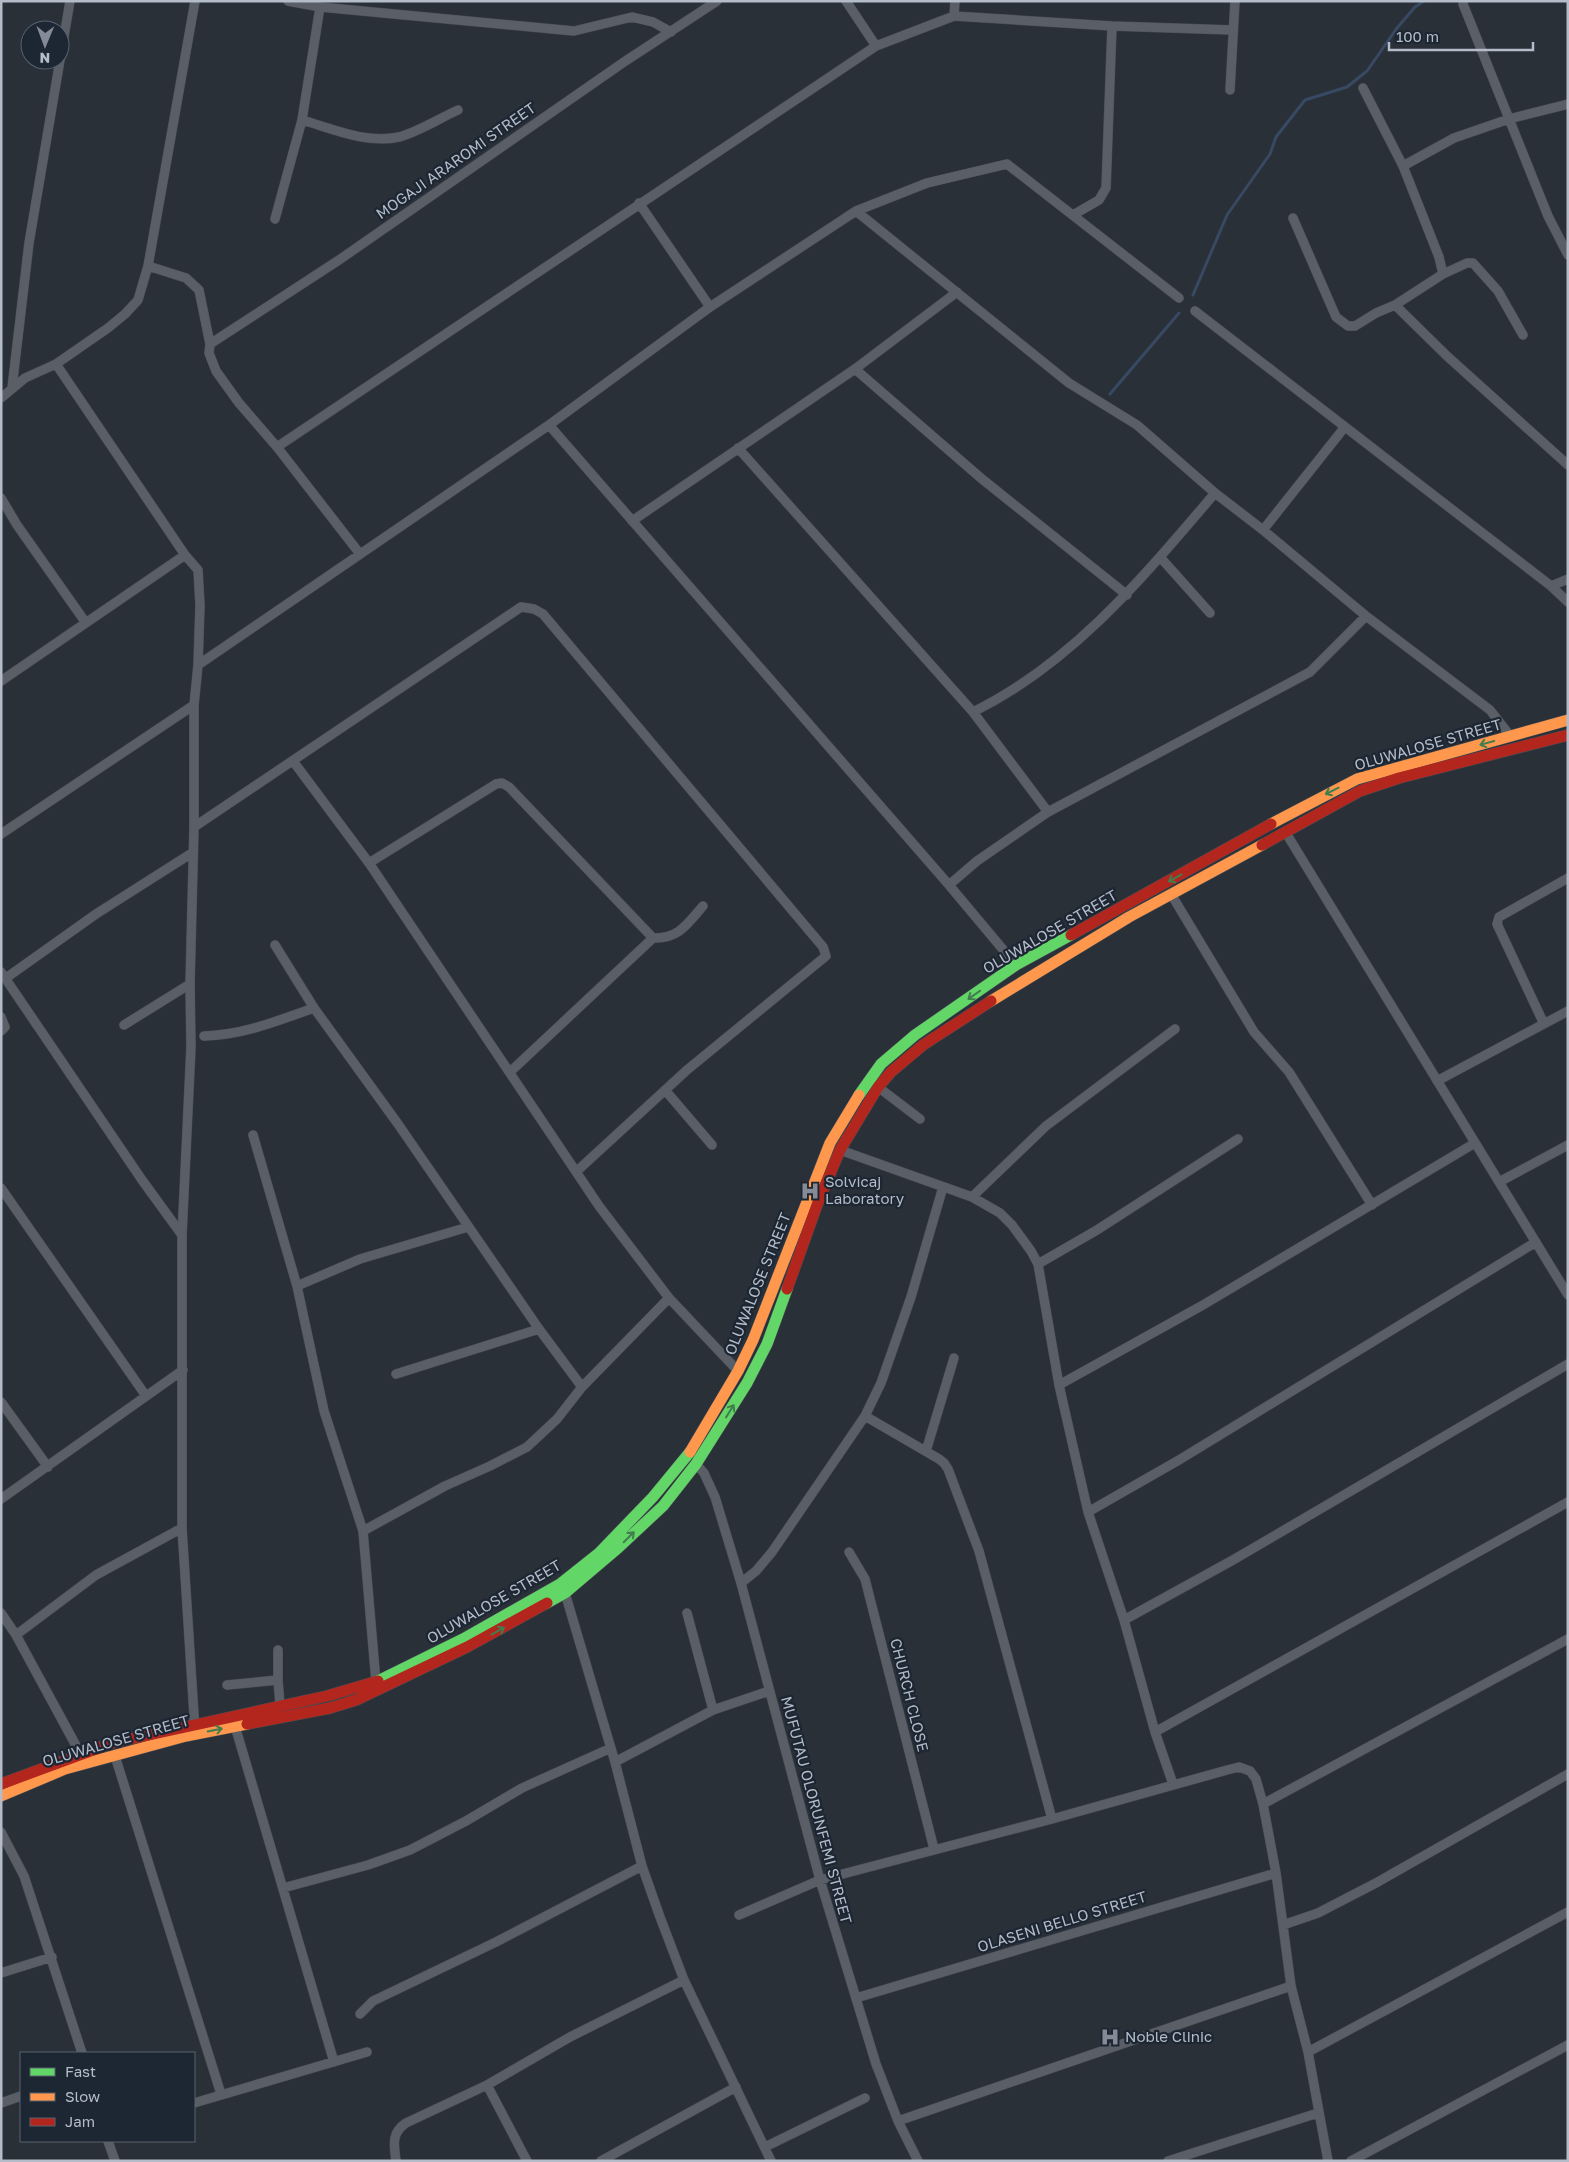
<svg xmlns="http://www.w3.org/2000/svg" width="1569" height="2162" font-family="'Golos Text',sans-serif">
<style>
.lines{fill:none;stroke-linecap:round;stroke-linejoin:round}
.stream{stroke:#384963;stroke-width:3}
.street-casing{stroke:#484c53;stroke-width:10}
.fast-casing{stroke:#484c53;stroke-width:12}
.slow-casing{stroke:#484c53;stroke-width:12}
.jam-casing{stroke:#484c53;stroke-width:12}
.street{stroke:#5a5e66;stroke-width:9}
.fast{stroke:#63d668;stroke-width:11}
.slow{stroke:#ff974d;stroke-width:11}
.jam{stroke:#b3261e;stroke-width:11}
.oneway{stroke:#407e4e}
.labels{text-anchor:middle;stroke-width:4.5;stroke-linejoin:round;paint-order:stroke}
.street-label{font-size:15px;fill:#b4bcc9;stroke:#1d2633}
.poi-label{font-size:15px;fill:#b4bcc9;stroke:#1d2633;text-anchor:start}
</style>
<rect width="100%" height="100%" fill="#2a3038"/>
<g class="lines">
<!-- stream -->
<path class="stream" d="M 1193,295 L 1227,215 L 1270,154 L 1276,137 L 1305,100 L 1347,87 L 1367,71 L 1397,28 L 1415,7 L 1424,1
M 1110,394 L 1179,313"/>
<!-- street casing -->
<g class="street-casing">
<path id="street" d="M 288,1 L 320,7 L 574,31 L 632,17 L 653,22 L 671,32
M 846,1 L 876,46
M 1463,4 L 1548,216 L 1568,255
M 954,16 L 955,1
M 1363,88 L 1403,166 L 1439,257 L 1443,274
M 1230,90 L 1235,1
M 302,120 C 333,129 366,144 399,137 C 416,133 442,117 458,110
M 1403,166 L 1454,138 L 1509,119 L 1568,104
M 639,203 L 710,307
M 856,211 L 1069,383 L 1137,425 L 1215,493 L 1263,530 L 1366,616 L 1490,710 L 1511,737
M 1073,215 L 1099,200 L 1106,188 L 1112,26
M 1293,218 L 1336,317 L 1348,326 L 1355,326 L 1376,313 L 1395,305 L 1443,274 L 1467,263 L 1473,263 L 1498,291 L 1523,335
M 275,219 L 302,120 L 320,7
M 148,266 L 186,278 L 199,290 L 210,344 L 209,353 L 216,371 L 239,403 L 277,447 L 360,554
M 1395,305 L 1447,356 L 1568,465
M 1195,311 L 1551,586 L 1568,602
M 210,344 L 339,260 L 624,62 L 717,1
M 56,364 L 185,555 L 198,570 L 200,605 L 198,665 L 194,705 L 194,827 L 190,984 L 191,1047 L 182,1235 L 182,1528 L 195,1731
M 855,369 L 982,479 L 1127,595
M 12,388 L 29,243 L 70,1
M 1,398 L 25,378 L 56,364 L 108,328 L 125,314 L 138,300 L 148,266 L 195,1
M 549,425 L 949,885 L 1016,965
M 277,447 L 876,46 L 954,16 L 1112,26 L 1232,30
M 738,448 L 973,712 L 1048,812
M 1,498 L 17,525 L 86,623
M 632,521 L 855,369 L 957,292
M 1263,530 L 1344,428
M 1160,557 L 1210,613
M 1551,586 L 1568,579
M 198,665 L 549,425 L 710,307 L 856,211 L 927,183 L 1007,164 L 1179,298
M 1,681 L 185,555
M 973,712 C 1073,663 1144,576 1215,493
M 293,761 L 369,863 L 599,1206 L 669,1298 L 738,1371
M 194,827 L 521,607 L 534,609 L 543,614 L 823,947 L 826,956 L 687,1070 L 577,1171
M 1286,833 L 1568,1295
M 1,834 L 194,705
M 369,863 L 496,784 L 502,783 L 509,787 L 653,938
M 949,885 L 977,861 L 1048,812 L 1310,672 L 1366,616
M 1171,894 L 1254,1032 L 1289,1072 L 1372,1205
M 275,945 L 314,1008 L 398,1124 L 539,1329 L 582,1387
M 1,972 L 142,1180 L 182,1235
M 6,978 L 96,914 L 192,853
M 1,1017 L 5,1027 L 1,1031
M 1544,1024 L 1497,924 L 1499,917 L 1568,878
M 124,1025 L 190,984
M 204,1036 C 243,1035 277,1021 314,1008
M 510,1072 L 653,938 C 679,939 687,924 703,906
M 1437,1081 L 1568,1011
M 878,1087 L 920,1119
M 665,1090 L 712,1145
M 253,1135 L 297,1286 L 324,1411 L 363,1531 L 376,1682
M 840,1150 L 972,1197 L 1000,1213 L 1012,1225 L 1031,1251 L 1038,1264 L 1059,1385 L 1088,1512 L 1124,1620 L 1155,1732 L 1173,1784
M 1499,1182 L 1568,1145
M 1,1188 L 146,1396
M 972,1197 L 1046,1126 L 1175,1029
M 1038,1264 L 1097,1230 L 1238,1139
M 297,1286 L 360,1259 L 468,1227
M 396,1374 L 539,1329
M 1059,1385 L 1203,1305 L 1475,1143
M 1,1402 L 48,1467
M 865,1416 L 939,1459 L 944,1463 L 948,1469 L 979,1551 L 1052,1819
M 926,1451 L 954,1358
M 696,1464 L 704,1473 L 715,1497 L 741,1583 L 820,1880 L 876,2064 L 898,2121 L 918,2161
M 1,1499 L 183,1370
M 1088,1512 L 1179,1460 L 1536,1242
M 363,1531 L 445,1486 L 490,1466 L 527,1447 L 557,1419 L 582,1387 L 669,1298
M 849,1552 L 865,1579 L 934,1849
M 741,1583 L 756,1571 L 772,1552 L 865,1416 L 881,1383 L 911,1297 L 943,1187
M 565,1593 L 615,1762 L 642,1866 L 660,1917 L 684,1980 L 771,2161
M 1,1613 L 16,1635 L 80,1753
M 687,1613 L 713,1710
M 1124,1620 L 1233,1560 L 1568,1364
M 16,1635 L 96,1575 L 182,1528
M 278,1650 L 278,1680
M 227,1685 L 278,1680 L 280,1705
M 235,1726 L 334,2062
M 1155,1732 L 1568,1502
M 115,1756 L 221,2094
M 615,1762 L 713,1710 L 769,1691
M 1263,1804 L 1568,1639
M 1,1832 L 24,1876 L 82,2053
M 283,1888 L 368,1865 L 410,1850 L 466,1821 L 522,1788 L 611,1748
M 739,1915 L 820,1880 L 1052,1819 L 1227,1770 L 1239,1767 L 1250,1771 L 1256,1779 L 1263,1804 L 1276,1873 L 1291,1986 L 1308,2052 L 1328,2161
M 1283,1925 L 1318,1913 L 1376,1883 L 1568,1774
M 1,1973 L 52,1957
M 856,1998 L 1276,1873
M 360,2014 L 373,2001 L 496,1942 L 642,1866
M 1308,2052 L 1568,1912
M 487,2085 L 527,2161
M 1,2103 L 21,2096
M 194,2103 L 367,2052
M 898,2121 L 1291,1986
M 108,2141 L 115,2161
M 765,2147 L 865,2098
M 396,2161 C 394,2145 391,2133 406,2123 L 487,2085 L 570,2037 L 684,1980
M 601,2161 L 736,2087
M 1168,2161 L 1318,2113
M 1351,2161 L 1568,2045"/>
</g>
<!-- fast casing -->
<g class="fast-casing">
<path id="fast" d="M 859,1095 L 881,1064 L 915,1035 L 1016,965 L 1071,935
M 547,1603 L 565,1593 L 618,1548 L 663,1506 L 696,1464 L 747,1383 L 767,1344 L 787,1289
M 378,1681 L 463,1639 L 560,1584 L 599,1553 L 653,1497 L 690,1452"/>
</g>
<!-- slow casing -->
<g class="slow-casing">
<path id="slow" d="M 1271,824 L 1357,779 L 1568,720
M 991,1001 L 1129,917 L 1262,845
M 690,1452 L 738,1371 L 753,1340 L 830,1143 L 859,1095
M 1,1796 L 65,1769 L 186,1736 L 247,1724"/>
</g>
<!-- jam casing -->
<g class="jam-casing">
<path id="jam" d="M 1262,845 L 1360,791 L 1399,778 L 1568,735
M 1071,935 L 1271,824
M 787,1289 L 817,1205 L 840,1150 L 878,1087 L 891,1072 L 923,1045 L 991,1001
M 247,1724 L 330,1708 L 356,1700 L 467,1647 L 547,1603
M 1,1784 L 112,1743 L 327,1696 L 378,1681"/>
</g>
<!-- street -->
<use href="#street" class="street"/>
<!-- fast -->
<use href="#fast" class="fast"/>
<!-- slow -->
<use href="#slow" class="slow"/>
<!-- jam -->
<use href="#jam" class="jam"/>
</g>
<!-- one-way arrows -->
<defs><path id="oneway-shaft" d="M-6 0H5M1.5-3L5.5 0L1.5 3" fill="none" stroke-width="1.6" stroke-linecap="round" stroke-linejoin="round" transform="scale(1.25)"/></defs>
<g class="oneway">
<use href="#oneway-shaft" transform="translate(1487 743) rotate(165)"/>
<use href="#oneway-shaft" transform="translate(1332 791) rotate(154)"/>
<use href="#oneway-shaft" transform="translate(1175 878) rotate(151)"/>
<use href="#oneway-shaft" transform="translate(974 995) rotate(145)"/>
<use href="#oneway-shaft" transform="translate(730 1411) rotate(-58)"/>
<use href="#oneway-shaft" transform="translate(629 1537) rotate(-45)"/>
<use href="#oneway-shaft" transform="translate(498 1631) rotate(-29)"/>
<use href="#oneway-shaft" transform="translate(215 1730) rotate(-11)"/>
</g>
<!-- icons -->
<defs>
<g id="hospital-bare" transform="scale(1.5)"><path d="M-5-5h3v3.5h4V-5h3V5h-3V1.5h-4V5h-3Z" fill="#848b96" stroke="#1d2633" stroke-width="2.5" paint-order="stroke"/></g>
</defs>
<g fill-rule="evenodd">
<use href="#hospital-bare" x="810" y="1191"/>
<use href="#hospital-bare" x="1110" y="2037"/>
</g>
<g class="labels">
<!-- street labels -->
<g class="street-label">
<text transform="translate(456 161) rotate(-35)" y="5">MOGAJI ARAROMI STREET</text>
<text transform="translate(1428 745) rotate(-16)" y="5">OLUWALOSE STREET</text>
<text transform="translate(1050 932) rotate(-30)" y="5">OLUWALOSE STREET</text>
<text transform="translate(758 1284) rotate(-68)" y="5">OLUWALOSE STREET</text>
<text transform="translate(494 1602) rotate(-30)" y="5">OLUWALOSE STREET</text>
<text transform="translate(909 1695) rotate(76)" y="5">CHURCH CLOSE</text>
<text transform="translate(116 1741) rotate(-16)" y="5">OLUWALOSE STREET</text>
<text transform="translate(816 1810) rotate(75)" y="5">MUFUTAU OLORUNFEMI STREET</text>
<text transform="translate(1062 1922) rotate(-17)" y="5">OLASENI BELLO STREET</text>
</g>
<!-- poi labels -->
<g class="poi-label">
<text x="825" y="1187">Solvicaj<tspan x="825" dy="17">Laboratory</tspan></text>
<text x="1125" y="2042">Noble Clinic</text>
</g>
</g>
<!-- border -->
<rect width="1569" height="2162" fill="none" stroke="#b4bcc9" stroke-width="5"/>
<!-- legend -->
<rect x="20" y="2052" width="175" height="90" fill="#1d2633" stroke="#59626f"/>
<rect x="30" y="2068" width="25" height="8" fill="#63d668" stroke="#59626f"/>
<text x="65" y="2077" font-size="15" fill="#b4bcc9">Fast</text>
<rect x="30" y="2093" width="25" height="8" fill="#ff974d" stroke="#59626f"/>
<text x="65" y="2102" font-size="15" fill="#b4bcc9">Slow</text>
<rect x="30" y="2118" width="25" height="8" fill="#b3261e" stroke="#59626f"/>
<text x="65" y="2127" font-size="15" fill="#b4bcc9">Jam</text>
<!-- north arrow -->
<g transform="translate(45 45) rotate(181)"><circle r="24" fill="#1d2633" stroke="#59626f"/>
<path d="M0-4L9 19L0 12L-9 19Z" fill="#848b96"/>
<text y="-8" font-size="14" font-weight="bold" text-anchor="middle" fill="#b4bcc9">N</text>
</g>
<!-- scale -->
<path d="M1389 42v8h144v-8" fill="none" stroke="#b4bcc9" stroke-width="2.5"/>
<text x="1396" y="42" font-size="15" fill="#b4bcc9" stroke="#1d2633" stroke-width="4" paint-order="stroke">100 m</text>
</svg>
